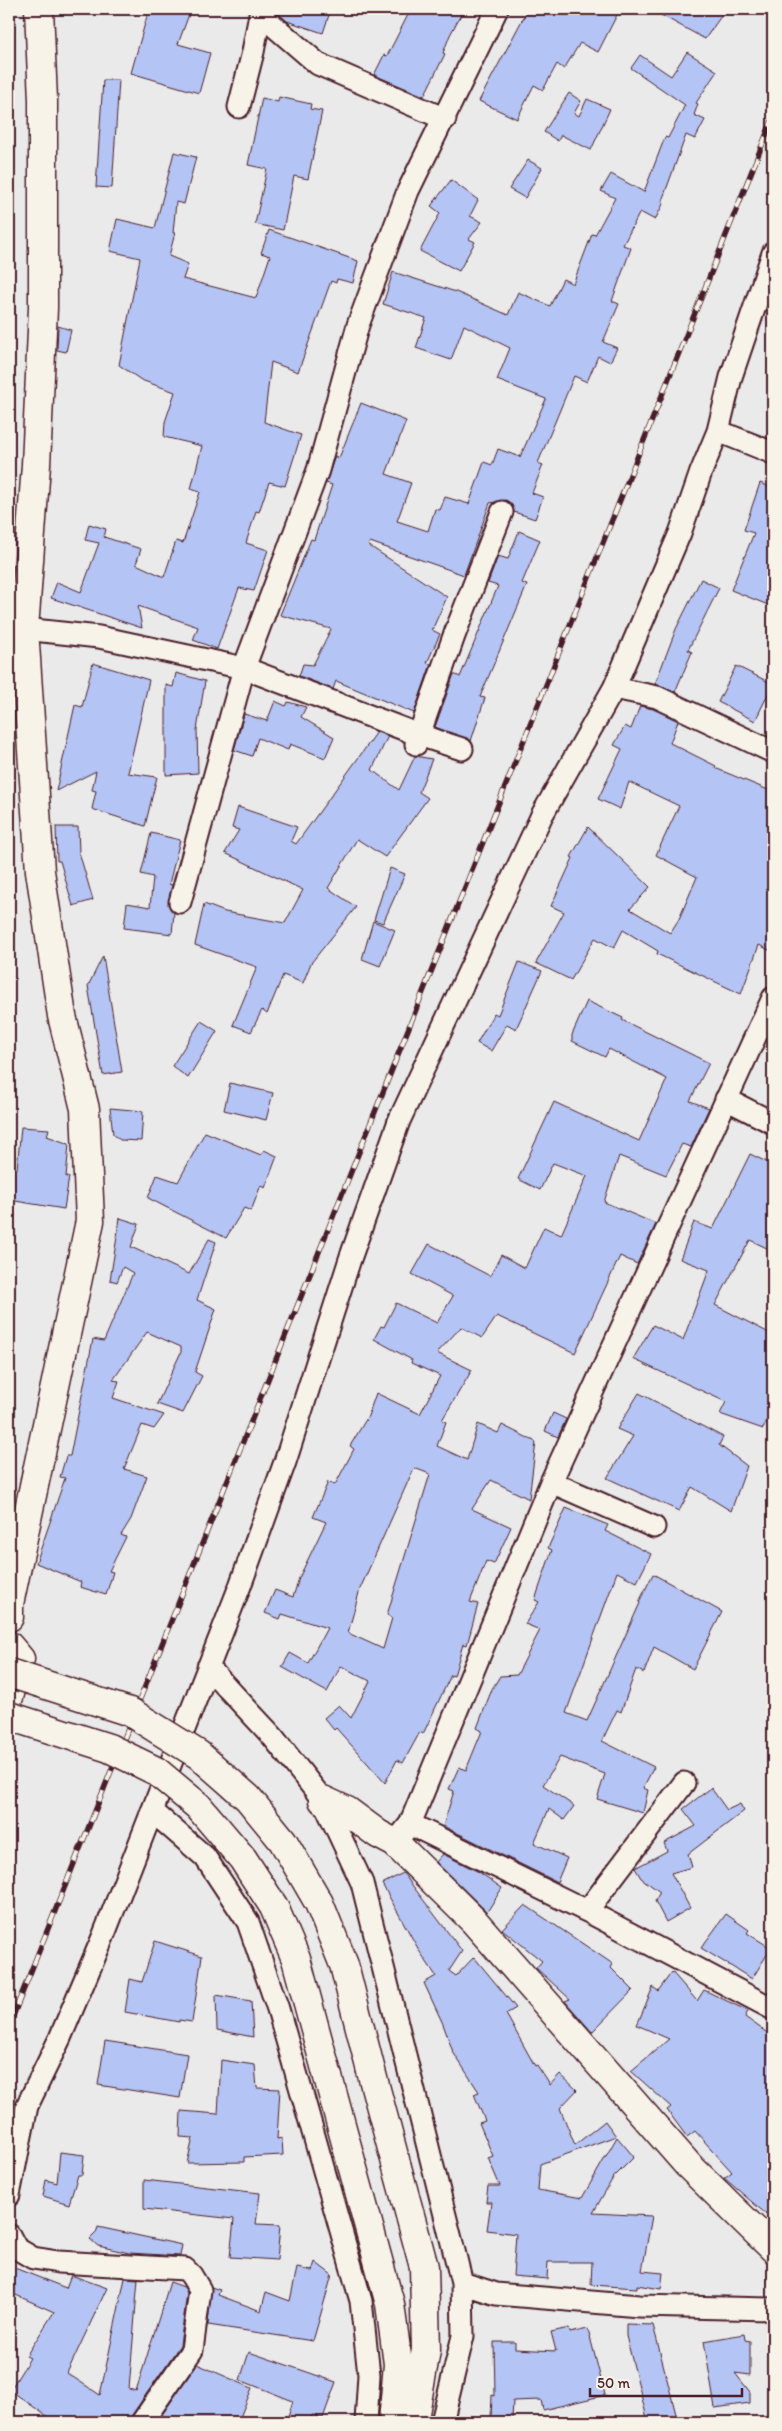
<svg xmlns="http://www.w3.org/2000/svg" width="782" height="2431" font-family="Itim,sans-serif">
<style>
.building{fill:#b4c4f4;stroke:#4a1f2b;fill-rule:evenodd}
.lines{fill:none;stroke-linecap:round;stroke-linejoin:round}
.street-casing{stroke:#4a1f2b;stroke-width:25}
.secondary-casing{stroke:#4a1f2b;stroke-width:31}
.street{stroke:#f7f3e8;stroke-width:21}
.secondary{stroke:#f7f3e8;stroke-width:28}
.rail-casing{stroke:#4a1f2b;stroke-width:5.5}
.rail{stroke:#f7f3e8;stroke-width:4;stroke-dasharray:11;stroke-linecap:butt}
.secondary-bridge-casing{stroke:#4a1f2b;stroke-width:31;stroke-linecap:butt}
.secondary-bridge{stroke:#f7f3e8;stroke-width:28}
</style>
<rect width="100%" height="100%" fill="#eaeaea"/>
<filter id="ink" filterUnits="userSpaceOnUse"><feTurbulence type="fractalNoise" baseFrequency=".02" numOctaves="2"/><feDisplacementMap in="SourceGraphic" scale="10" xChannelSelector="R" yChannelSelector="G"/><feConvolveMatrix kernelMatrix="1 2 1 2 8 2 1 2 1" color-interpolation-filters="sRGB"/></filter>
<g filter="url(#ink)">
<!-- building -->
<path class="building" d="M 149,9 L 191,9 L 178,44 L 210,53 L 199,93 L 131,73 Z
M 273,9 L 331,9 L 323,33 L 287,21 Z
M 411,9 L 464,9 L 450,35 L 443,53 L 445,54 L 424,96 L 374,75 L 384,55 L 387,56 Z
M 528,9 L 620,9 L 598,52 L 580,43 L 564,69 L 557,64 L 543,90 L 534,85 L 517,119 L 479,101 Z
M 650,9 L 726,9 L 705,39 Z
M 687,52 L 717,71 L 696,103 L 698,104 L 694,115 L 705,120 L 695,139 L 686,135 L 662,201 L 664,202 L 655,220 L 640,212 L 623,245 L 631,248 L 612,301 L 619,304 L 603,342 L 617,348 L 610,362 L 598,356 L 587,382 L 574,376 L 538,463 L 543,465 L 532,493 L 543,497 L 535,519 L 514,512 L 512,505 L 506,500 L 490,503 L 464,575 L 370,542 L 368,545 L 447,597 L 432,630 L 440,634 L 427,663 L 431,664 L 414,713 L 336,681 L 333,689 L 299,676 L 303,664 L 313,665 L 331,629 L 280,615 L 311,539 L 314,540 L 332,485 L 326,483 L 335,456 L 339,458 L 361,403 L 406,421 L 386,474 L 411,483 L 397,521 L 428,531 L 435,509 L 440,510 L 445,497 L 469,504 L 484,462 L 492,465 L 498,449 L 520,457 L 546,399 L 497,380 L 510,348 L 464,325 L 451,360 L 416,348 L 426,318 L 383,304 L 393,272 L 456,292 L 508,315 L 518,292 L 550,306 L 563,279 L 573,284 L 592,234 L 595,235 L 615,198 L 601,191 L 611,174 L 644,192 L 665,137 L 668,138 L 685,105 L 631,68 L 640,55 L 671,76 Z
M 103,80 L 119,80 L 112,188 L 96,187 Z
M 569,93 L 581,101 L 574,113 L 579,116 L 587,99 L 610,109 L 591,150 L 561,135 L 558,141 L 544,132 Z
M 279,97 L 311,104 L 310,109 L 322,111 L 308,179 L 294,176 L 283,230 L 255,224 L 267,169 L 248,165 L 262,98 L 278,102 Z
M 174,152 L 196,157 L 184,204 L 176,202 L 173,233 L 175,233 L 169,256 L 188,264 L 183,279 L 256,298 L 270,256 L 261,253 L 269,230 L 358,261 L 353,283 L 337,279 L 336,283 L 331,281 L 298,372 L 271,362 L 264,422 L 301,435 L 285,486 L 269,482 L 259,512 L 256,511 L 246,543 L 268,550 L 254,591 L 239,588 L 217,649 L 193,640 L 198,627 L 138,606 L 142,628 L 51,598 L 57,582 L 81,592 L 99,543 L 85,540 L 89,524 L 106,529 L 104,537 L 141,549 L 136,564 L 164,577 L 176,541 L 183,543 L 200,492 L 191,489 L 202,446 L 164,437 L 165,422 L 175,392 L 141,380 L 119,365 L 140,258 L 110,251 L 117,219 L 155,228 Z
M 528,160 L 542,168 L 525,198 L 509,189 Z
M 451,180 L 478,200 L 470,216 L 482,222 L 469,239 L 475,242 L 459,271 L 420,251 L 440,213 L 431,206 Z
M 58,326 L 71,330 L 66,352 L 57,350 Z
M 760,483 L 773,488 L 773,607 L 731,590 L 754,533 L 744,530 Z
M 519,531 L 540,540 L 522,583 L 527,585 L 480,697 L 485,698 L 471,741 L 435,727 L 454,674 L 460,677 L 498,586 L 488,583 L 498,556 L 508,559 Z
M 701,579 L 719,588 L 688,650 L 692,652 L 675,692 L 655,684 L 676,629 Z
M 93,663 L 149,680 L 128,773 L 157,777 L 145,826 L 92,809 L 96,791 L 92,790 L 96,771 L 56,791 L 75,705 L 82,707 Z
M 736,666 L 773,684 L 755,721 L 718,702 Z
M 176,673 L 205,681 L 197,730 L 198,773 L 166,775 L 166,685 L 173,687 Z
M 275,701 L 286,706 L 288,702 L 306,707 L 301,717 L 334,737 L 325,758 L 290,744 L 288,750 L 258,738 L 252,756 L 234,750 L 244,714 L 267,721 Z
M 640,706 L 653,709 L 678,721 L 670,743 L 716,766 L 715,768 L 773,792 L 773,952 L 759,945 L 741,994 L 657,954 L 658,951 L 623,930 L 614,948 L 595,938 L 571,980 L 536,963 L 564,912 L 551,906 L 573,858 L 571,857 L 588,827 L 650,887 L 630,909 L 670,933 L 679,919 L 697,877 L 656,855 L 679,806 L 629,782 L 620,809 L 598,799 L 622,749 L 614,745 L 625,726 L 631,729 Z
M 377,732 L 388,736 L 372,770 L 399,790 L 415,756 L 432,759 L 419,792 L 428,798 L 385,857 L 357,839 L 328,888 L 356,907 L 311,963 L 303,983 L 283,975 L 267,1014 L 262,1010 L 251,1032 L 233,1025 L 257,967 L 195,945 L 204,904 L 225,912 L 285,923 L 303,890 L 225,853 L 239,830 L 232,828 L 238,807 L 297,827 L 291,841 L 296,844 Z
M 56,827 L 78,827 L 79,852 L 93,900 L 73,906 L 60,861 L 57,861 Z
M 151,833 L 180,840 L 169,884 L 172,885 L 168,905 L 174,912 L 172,934 L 124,928 L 127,903 L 150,907 L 153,877 L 141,874 Z
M 390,868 L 405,874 L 383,923 L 374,920 Z
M 373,921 L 395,930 L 380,966 L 362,959 Z
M 103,956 L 122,1072 L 103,1075 L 88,986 Z
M 519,962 L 542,971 L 516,1029 L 507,1024 L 491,1051 L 477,1043 L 494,1013 L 498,1015 Z
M 587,1001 L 623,1018 L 622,1020 L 709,1063 L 690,1101 L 709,1108 L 691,1147 L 682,1144 L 666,1175 L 619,1156 L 604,1202 L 656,1224 L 637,1264 L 620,1256 L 575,1353 L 497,1316 L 482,1338 L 461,1327 L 437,1353 L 472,1370 L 442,1420 L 446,1422 L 437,1446 L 467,1460 L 478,1424 L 498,1433 L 502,1425 L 536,1442 L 529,1499 L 491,1480 L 472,1509 L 511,1527 L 494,1564 L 486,1561 L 470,1602 L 478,1604 L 467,1645 L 463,1644 L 454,1676 L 451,1675 L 423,1734 L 420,1732 L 403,1763 L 397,1760 L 385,1783 L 336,1728 L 334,1730 L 324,1718 L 339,1705 L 351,1718 L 370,1681 L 341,1666 L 327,1692 L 282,1667 L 290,1653 L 308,1663 L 327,1628 L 282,1614 L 280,1619 L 265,1613 L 275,1590 L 293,1597 L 299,1578 L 326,1522 L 313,1517 L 328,1482 L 335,1485 L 354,1449 L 350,1446 L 368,1416 L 376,1393 L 420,1414 L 440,1376 L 411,1363 L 412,1360 L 374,1339 L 381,1326 L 384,1327 L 396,1303 L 437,1323 L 453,1296 L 412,1274 L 429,1244 L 490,1276 L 501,1255 L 525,1268 L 544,1227 L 561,1235 L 587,1176 L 553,1163 L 540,1190 L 518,1179 L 554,1102 L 639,1141 L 667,1079 L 609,1049 L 605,1057 L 572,1041 L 572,1035 ZM 414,1468 L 430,1474 L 387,1615 L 392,1618 L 383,1649 L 348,1633 L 360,1589 Z
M 201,1021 L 217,1031 L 188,1078 L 172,1066 Z
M 230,1083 L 273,1093 L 266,1120 L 224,1110 Z
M 110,1108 L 143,1111 L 141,1141 L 120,1140 L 113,1134 Z
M 21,1127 L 49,1129 L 47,1136 L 69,1144 L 66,1177 L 69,1177 L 64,1209 L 9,1200 L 12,1168 L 17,1169 Z
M 205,1132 L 261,1155 L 264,1150 L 277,1156 L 265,1188 L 261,1185 L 251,1211 L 244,1208 L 226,1238 L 148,1198 L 157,1175 L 178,1182 Z
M 750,1154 L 773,1165 L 773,1251 L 750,1240 L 715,1305 L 773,1335 L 773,1409 L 763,1429 L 720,1414 L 726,1402 L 633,1359 L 653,1325 L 683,1340 L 709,1270 L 680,1259 L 694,1222 L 713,1229 Z
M 120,1218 L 139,1224 L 131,1247 L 189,1274 L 209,1239 L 216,1242 L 197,1300 L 216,1309 L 195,1372 L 202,1376 L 183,1413 L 157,1404 L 181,1352 L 181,1347 L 147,1332 L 113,1380 L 119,1381 L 113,1398 L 164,1415 L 154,1429 L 142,1425 L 124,1469 L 147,1476 L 131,1519 L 121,1535 L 126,1537 L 109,1571 L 113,1572 L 106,1595 L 80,1587 L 81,1582 L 36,1563 L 65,1478 L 60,1477 L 66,1456 L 70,1456 L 93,1339 L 104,1341 L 133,1273 L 123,1267 L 117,1282 L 110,1280 Z
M 639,1393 L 723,1437 L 719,1445 L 747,1466 L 731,1511 L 692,1487 L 679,1511 L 607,1478 L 633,1436 L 617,1429 Z
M 553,1413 L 566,1419 L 558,1437 L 545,1431 Z
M 566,1508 L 608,1525 L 605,1531 L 651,1554 L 637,1582 L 617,1572 L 566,1713 L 587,1721 L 640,1603 L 639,1602 L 653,1574 L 722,1612 L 693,1669 L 654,1647 L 644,1673 L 636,1669 L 621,1712 L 617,1710 L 602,1741 L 654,1767 L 643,1788 L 648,1790 L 643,1813 L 597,1799 L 605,1774 L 560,1757 L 543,1785 L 574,1806 L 564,1820 L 549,1809 L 534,1843 L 567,1858 L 557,1882 L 443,1826 L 454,1791 L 449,1789 L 459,1767 L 466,1770 L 482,1731 L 477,1728 L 492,1689 L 500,1676 L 517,1675 L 540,1630 L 525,1624 L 539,1602 L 535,1600 L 552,1550 L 548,1548 Z
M 711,1788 L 727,1810 L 740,1804 L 744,1811 L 688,1854 L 692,1867 L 671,1873 L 690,1908 L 666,1922 L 655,1901 L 660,1892 L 641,1878 L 635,1868 L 667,1851 L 664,1843 L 696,1826 L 683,1809 Z
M 443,1854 L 479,1872 L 502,1888 L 487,1912 L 436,1862 Z
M 403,1873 L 462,1951 L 449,1971 L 456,1976 L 474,1957 L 516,2008 L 506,2014 L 535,2066 L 537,2065 L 550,2085 L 560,2074 L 577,2090 L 560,2108 L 575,2145 L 605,2121 L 616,2136 L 540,2164 L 538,2190 L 582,2198 L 617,2137 L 634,2157 L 613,2178 L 593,2213 L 652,2216 L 642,2271 L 663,2273 L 661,2289 L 637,2285 L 637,2288 L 591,2285 L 592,2262 L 548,2262 L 547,2279 L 513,2276 L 516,2234 L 487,2230 L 491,2202 L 486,2202 L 488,2186 L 500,2186 L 488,2158 L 493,2156 L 479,2123 L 485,2121 L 474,2094 L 479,2092 L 453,2052 L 443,2024 L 424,1983 L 436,1976 L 420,1952 L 382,1884 Z
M 525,1905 L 613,1964 L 611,1968 L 633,1990 L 592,2032 L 565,2001 L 570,1999 L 536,1968 L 542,1961 L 502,1929 Z
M 726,1914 L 749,1930 L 747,1933 L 771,1948 L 752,1979 L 701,1948 Z
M 155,1941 L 202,1956 L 192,2022 L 179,2020 L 179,2022 L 125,2012 L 130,1979 L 142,1982 Z
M 672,1972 L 697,2001 L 704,1990 L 748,2011 L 745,2017 L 773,2037 L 773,2220 L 724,2178 L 732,2172 L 695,2131 L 687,2137 L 667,2110 L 671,2107 L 631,2071 L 669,2039 L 637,2025 L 653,1987 L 658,1991 Z
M 216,1995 L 251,2001 L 253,2037 L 217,2030 Z
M 105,2041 L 187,2054 L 180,2098 L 98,2085 Z
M 221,2060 L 255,2065 L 257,2088 L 280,2089 L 277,2139 L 282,2138 L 283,2155 L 244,2157 L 244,2162 L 187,2163 L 193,2138 L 180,2137 L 181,2111 L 218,2114 Z
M 60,2152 L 84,2155 L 82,2175 L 78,2175 L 69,2204 L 43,2196 L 46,2180 L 57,2183 Z
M 144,2180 L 260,2193 L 256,2224 L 280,2225 L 277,2260 L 230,2257 L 234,2219 L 144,2209 Z
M 98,2227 L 182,2245 L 180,2256 L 129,2253 L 98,2246 L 90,2239 L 96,2233 Z
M 315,2262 L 332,2275 L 313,2341 L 208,2325 L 211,2287 L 220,2290 L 218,2295 L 261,2311 L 266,2292 L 290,2301 L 297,2268 L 312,2271 Z
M 12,2267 L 66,2288 L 71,2275 L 107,2288 L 67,2373 L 100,2395 L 125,2278 L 138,2279 L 129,2389 L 136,2391 L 170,2282 L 184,2287 L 187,2293 L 180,2345 L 132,2415 L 130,2422 L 55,2422 L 10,2390 L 30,2358 L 26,2356 L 54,2312 L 9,2292 L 9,2276 Z
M 626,2324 L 653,2325 L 678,2422 L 648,2422 L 626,2336 Z
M 569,2328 L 570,2333 L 588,2329 L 605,2395 L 543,2410 L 541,2400 L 513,2401 L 512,2420 L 491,2419 L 492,2395 L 495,2396 L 494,2342 L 515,2342 L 515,2349 L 556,2351 L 551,2332 Z
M 744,2334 L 745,2340 L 750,2341 L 750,2375 L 735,2373 L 750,2392 L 750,2403 L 715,2408 L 704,2341 Z
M 249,2352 L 336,2382 L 323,2418 L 312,2415 L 309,2422 L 286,2422 L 293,2401 L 240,2380 Z
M 197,2364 L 252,2388 L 238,2422 L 157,2422 Z"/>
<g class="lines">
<!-- street casing -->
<g class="street-casing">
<path id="street" d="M 260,14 L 318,64 L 445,119
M 239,107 L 253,52 L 261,9
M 773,253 L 731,377 L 718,431 L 701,472 L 680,533 L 614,688 L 657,697 L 773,752
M 718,431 L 773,453
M 24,629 L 99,637 L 244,668 L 419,735 L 416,744
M 462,749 L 419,735 L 454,636 L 502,512
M 180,902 L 244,668 L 318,470 L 358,325 L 408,191 L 497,9
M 726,1099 L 773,1123
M 551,1482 L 654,1527
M 208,1667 L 273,1737 L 323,1800 L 362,1883 L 462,2283 L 463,2336 L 442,2422
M 152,1811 L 205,1857 L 248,1922 L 278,2009 L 361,2301 L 369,2375 L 366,2422
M 410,1824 L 587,1911 L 773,2009
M 395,1843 L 410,1824 L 551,1482 L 773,998
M 587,1911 L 684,1783
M 9,2195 L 27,2106 L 60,2038 L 103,1937 L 240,1586 L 285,1462 L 350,1259 L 399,1121 L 542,815 L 614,688
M 9,2235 L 16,2248 L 33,2258 L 58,2262 L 185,2269 L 191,2275 L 200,2290 L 192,2350 L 142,2422
M 462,2283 L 496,2294 L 639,2306 L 773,2309"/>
</g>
<!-- secondary casing -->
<g class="secondary-casing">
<path id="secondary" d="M 9,1617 L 9,1604 L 90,1221 L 85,1109 L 62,1016 L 40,871 L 24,629 L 36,465 L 43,308 L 43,100 L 39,9
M 9,1646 L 20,1659 L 9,1697
M 323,1800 L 347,1811 L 378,1834 L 395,1843 L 474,1921 L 688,2165 L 773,2248
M 371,2071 L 424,2267 L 426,2350 L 415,2413 L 410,2422
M 328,2077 L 390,2304 L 398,2364 L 393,2422"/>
</g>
<!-- street -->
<use href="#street" class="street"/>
<!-- secondary -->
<use href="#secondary" class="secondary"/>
<!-- rail casing -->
<g class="rail-casing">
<path id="rail" d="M 9,2026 L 773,118"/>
</g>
<!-- rail -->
<use href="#rail" class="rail"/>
<!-- secondary-bridge casing -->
<g class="secondary-bridge-casing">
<path id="secondary-bridge" d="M 9,1673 L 130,1712 L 199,1755 L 248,1798 L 283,1841 L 319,1903 L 344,1965 L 371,2071
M 9,1716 L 109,1748 L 156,1771 L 198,1806 L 243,1859 L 274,1907 L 296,1959 L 328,2077"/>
</g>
<!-- secondary-bridge -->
<use href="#secondary-bridge" class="secondary-bridge"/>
</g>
</g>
<!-- margin -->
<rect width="782" height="2431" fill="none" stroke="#f7f3e8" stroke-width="30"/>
<rect x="15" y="15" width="752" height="2401" fill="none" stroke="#4a1f2b" stroke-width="2" filter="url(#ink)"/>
<!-- scale -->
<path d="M590 2388v8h152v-8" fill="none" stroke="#4a1f2b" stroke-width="2.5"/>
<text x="597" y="2388" font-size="15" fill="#4a1f2b" stroke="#f7f3e8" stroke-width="4" paint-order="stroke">50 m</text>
</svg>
